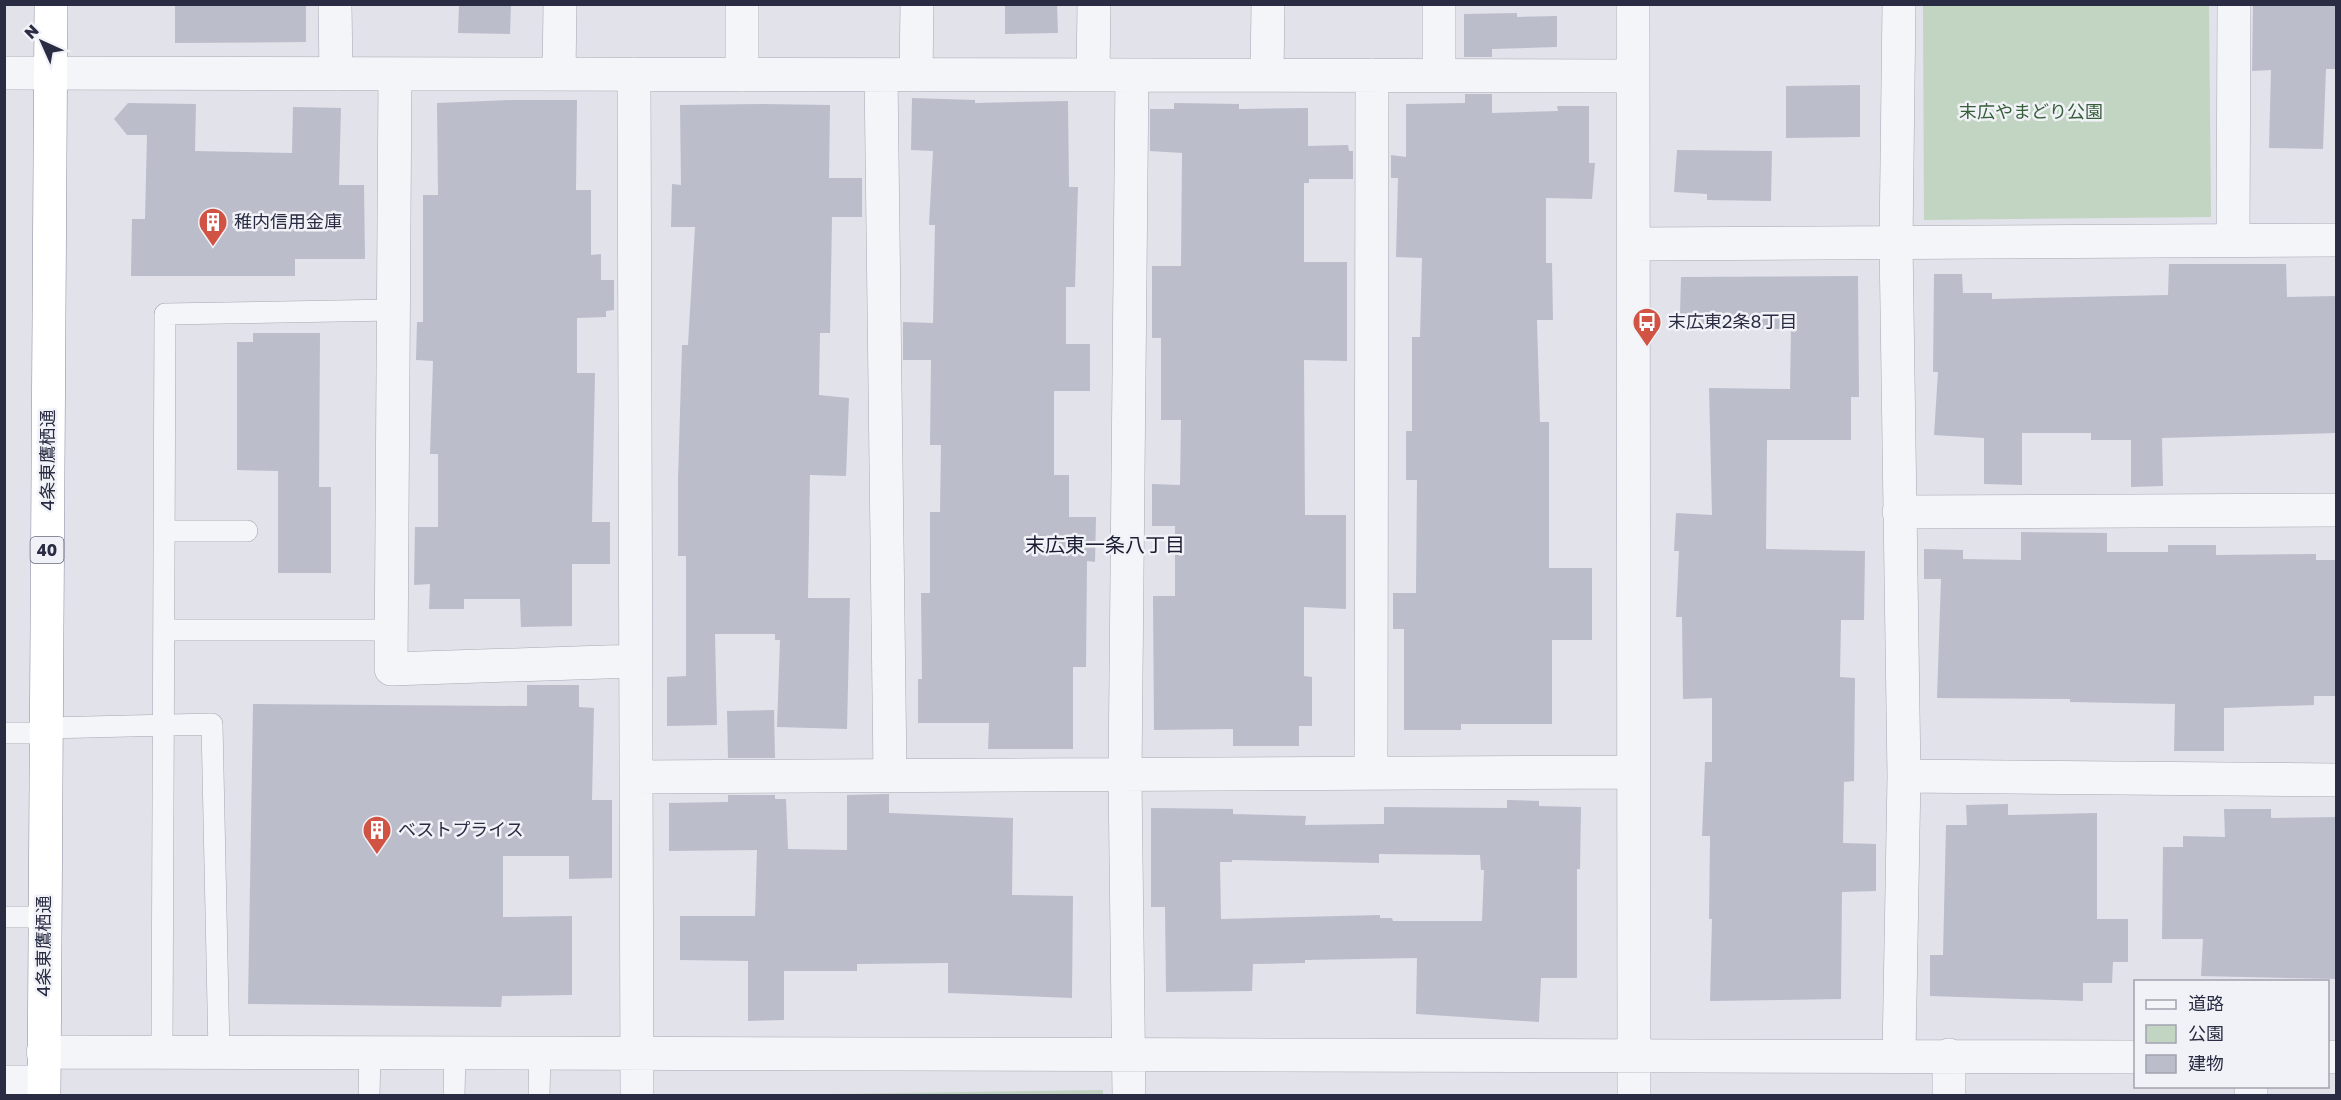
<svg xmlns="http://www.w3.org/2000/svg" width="2341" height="1100" font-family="'Golos Text','Noto Sans JP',sans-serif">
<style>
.green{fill:#c2d4c2}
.building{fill:#bbbdca;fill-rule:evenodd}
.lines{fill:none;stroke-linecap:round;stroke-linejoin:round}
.lane-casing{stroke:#a6a8b4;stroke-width:22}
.street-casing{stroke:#a6a8b4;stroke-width:34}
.highway-casing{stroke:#888ca1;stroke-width:34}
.lane{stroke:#f4f5f8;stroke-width:21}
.street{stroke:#f4f5f8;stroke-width:33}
.highway{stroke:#fff;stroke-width:33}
.labels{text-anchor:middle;stroke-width:5;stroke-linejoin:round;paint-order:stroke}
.shield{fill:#f1f2f7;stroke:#656778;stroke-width:1.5}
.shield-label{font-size:16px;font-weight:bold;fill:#292c42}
.park-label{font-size:18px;fill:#365e39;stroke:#f1f2f7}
.poi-label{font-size:18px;fill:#292c42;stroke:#f1f2f7;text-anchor:start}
.street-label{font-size:18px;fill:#292c42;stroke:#f1f2f7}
.neighbourhood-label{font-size:20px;fill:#1b1d33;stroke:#f1f2f7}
</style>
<rect width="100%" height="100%" fill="#e1e2ea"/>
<!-- green -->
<path class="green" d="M 1923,5 L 2209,5 L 2211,217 L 1924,220 Z
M 1103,1090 L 1103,1096 L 764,1095 Z"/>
<!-- building -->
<path class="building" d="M 175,4 L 306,4 L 306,42 L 175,43 Z
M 459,4 L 511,4 L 510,34 L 458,33 Z
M 1005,4 L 1057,4 L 1058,33 L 1005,34 Z
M 2253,4 L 2337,4 L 2337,69 L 2326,69 L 2323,149 L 2269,148 L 2271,70 L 2252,71 Z
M 1517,13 L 1517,17 L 1557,16 L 1557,47 L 1492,49 L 1492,57 L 1464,57 L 1464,14 Z
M 1860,85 L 1860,137 L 1786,138 L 1786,86 Z
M 1465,94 L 1492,94 L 1492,113 L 1558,111 L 1557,106 L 1589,106 L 1589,163 L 1595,163 L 1592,199 L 1546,198 L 1546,263 L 1552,263 L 1553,320 L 1537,320 L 1540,422 L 1549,422 L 1549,568 L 1592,568 L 1592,640 L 1552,640 L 1552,724 L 1461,724 L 1461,730 L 1404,730 L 1404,629 L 1393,629 L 1393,593 L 1416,593 L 1417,480 L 1406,480 L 1406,431 L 1412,431 L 1412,337 L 1420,337 L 1422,258 L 1396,257 L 1398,178 L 1391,178 L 1391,155 L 1406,157 L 1406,104 L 1465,103 Z
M 912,98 L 975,100 L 975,103 L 1068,101 L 1069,187 L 1078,187 L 1075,287 L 1066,287 L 1066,344 L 1090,344 L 1090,391 L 1054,391 L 1054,475 L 1069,475 L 1069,517 L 1096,517 L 1095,562 L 1087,561 L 1086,667 L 1073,667 L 1073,749 L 988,749 L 989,723 L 918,723 L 918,679 L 922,679 L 921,593 L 930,593 L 930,512 L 940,512 L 941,445 L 930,445 L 931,360 L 903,360 L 903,322 L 933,323 L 935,225 L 929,225 L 933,151 L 911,150 Z
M 513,100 L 577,100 L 576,190 L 591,190 L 591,255 L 601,254 L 601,280 L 614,280 L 614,310 L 606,311 L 606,317 L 577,318 L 577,373 L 595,373 L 592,522 L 610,522 L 610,564 L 572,564 L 572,626 L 521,627 L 520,599 L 464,599 L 464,609 L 429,609 L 430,584 L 414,585 L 415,527 L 438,527 L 438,454 L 430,454 L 433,361 L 416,360 L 417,322 L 423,322 L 423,195 L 438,195 L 437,103 Z
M 128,103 L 196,104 L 195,151 L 292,153 L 293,107 L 341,108 L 339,185 L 364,185 L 365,259 L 295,259 L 295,276 L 131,276 L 132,219 L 145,219 L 147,135 L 127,135 L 114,119 Z
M 1174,103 L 1239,104 L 1239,109 L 1308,108 L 1308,146 L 1348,145 L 1349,151 L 1353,151 L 1353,179 L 1309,179 L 1309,183 L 1304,183 L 1304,262 L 1347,262 L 1347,361 L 1304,360 L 1305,515 L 1346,515 L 1346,609 L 1304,607 L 1304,676 L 1312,677 L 1312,726 L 1299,726 L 1299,746 L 1233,746 L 1233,729 L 1154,730 L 1153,596 L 1175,596 L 1175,526 L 1152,526 L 1152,484 L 1180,485 L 1181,420 L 1161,420 L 1161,338 L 1152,338 L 1152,266 L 1181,266 L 1182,153 L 1150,151 L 1150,109 L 1174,109 Z
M 761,104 L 830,105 L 829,178 L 862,178 L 862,217 L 832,217 L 830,333 L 820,333 L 819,395 L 849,398 L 846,476 L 810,475 L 808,598 L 850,598 L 847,729 L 777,727 L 780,640 L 775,640 L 775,634 L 715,634 L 717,725 L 667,726 L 667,677 L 686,676 L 686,556 L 678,556 L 678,480 L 682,345 L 688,345 L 695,227 L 671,227 L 672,184 L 681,185 L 680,105 Z
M 1677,150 L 1772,151 L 1771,201 L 1707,200 L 1707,194 L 1674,192 Z
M 2169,264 L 2286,264 L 2287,297 L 2337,296 L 2337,433 L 2162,438 L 2163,486 L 2131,487 L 2131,440 L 2091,440 L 2091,433 L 2022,433 L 2022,485 L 1984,484 L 1984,438 L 1934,435 L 1938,372 L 1933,372 L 1934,274 L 1962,274 L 1963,293 L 1992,293 L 1992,299 L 2168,295 Z
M 1858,276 L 1859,397 L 1851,397 L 1851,440 L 1767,440 L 1766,549 L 1865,551 L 1864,620 L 1841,620 L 1840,677 L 1855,678 L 1854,781 L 1844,782 L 1843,843 L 1876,844 L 1876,891 L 1842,892 L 1841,999 L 1710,1001 L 1712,919 L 1709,919 L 1710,836 L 1702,836 L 1705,762 L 1712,762 L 1712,698 L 1683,699 L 1682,617 L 1676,617 L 1679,551 L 1674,551 L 1676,513 L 1712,515 L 1709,388 L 1790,389 L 1791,329 L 1689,328 L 1690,314 L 1680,314 L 1681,277 Z
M 253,333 L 320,333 L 319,487 L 331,487 L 331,573 L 278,573 L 278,471 L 237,470 L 237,342 L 253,342 Z
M 2021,532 L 2107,533 L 2107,552 L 2168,552 L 2168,545 L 2216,545 L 2216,555 L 2316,554 L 2316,560 L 2337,560 L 2337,696 L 2314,696 L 2314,705 L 2224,708 L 2224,751 L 2174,751 L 2175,704 L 2070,702 L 2070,699 L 1937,698 L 1941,579 L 1924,579 L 1924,549 L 1963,550 L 1963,559 L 2021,560 Z
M 527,685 L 579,685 L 579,707 L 594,708 L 592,800 L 612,800 L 612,878 L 569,879 L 569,856 L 503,856 L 503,917 L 572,916 L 572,995 L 502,996 L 501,1007 L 248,1004 L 253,704 L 527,706 Z
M 774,710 L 775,758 L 728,758 L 727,711 Z
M 889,794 L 889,813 L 1013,818 L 1012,895 L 1073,896 L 1072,998 L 948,993 L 948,963 L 857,964 L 857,971 L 784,971 L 784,1020 L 748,1021 L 748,961 L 680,960 L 680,916 L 755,916 L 757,850 L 669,851 L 669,803 L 728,802 L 728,795 L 775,795 L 775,799 L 786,799 L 788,849 L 847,850 L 847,795 Z
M 1507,800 L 1539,801 L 1539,806 L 1581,807 L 1580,869 L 1577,869 L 1577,978 L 1541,978 L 1539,1022 L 1416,1014 L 1417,958 L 1305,960 L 1305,963 L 1253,964 L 1252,991 L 1166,992 L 1165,907 L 1151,907 L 1151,808 L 1233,809 L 1233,814 L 1306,816 L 1305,825 L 1384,824 L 1384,807 L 1507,808 ZM 1379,854 L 1480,855 L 1481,870 L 1484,870 L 1482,921 L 1393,921 L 1392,918 L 1380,918 L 1380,915 L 1221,919 L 1220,862 L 1232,862 L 1232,860 L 1379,863 Z
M 2008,804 L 2008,815 L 2097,813 L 2097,919 L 2128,919 L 2128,962 L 2113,962 L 2112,983 L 2083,983 L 2083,1001 L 1930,996 L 1930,955 L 1943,955 L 1946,825 L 1967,825 L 1966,805 Z
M 2224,809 L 2271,809 L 2271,818 L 2337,817 L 2337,979 L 2201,976 L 2203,939 L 2162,939 L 2163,847 L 2183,847 L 2183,836 L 2225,837 Z"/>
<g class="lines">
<!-- lane casing -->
<g class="lane-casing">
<path id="lane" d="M 165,531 L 247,531
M 164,630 L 391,630
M 46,728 L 212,724 L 219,1052
M 4,733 L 46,733
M 4,917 L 45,917
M 162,1052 L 165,314 L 393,310
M 369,1096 L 370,1052
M 454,1096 L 455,1052
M 539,1096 L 540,1052"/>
</g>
<!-- street casing -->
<g class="street-casing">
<path id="street" d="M 335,4 L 336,74
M 1633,4 L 1634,1096
M 1899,4 L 1896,242 L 1904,776 L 1899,1055
M 4,73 L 1633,76
M 395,74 L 391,669 L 635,661
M 559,74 L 560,4
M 634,74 L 637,1096
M 742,75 L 742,4
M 881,75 L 890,774
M 916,75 L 917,4
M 1093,75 L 1094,4
M 1267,75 L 1268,4
M 1439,75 L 1439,4
M 2233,240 L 2234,4
M 1634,244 L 2336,240
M 1899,512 L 2336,510
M 1371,773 L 1372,75
M 1904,776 L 2336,780
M 636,777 L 1633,772
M 43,1052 L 2136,1057
M 2328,1057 L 2336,1057
M 4,1082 L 43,1082
M 1129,1096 L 1125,776 L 1132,75
M 1949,1096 L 1949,1055
M 2251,1096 L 2251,1086"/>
</g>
<!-- highway casing -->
<g class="highway-casing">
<path id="highway" d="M 44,1096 L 51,4"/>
</g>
<!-- lane -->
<use href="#lane" class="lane"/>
<!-- street -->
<use href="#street" class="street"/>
<!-- highway -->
<use href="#highway" class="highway"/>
</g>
<!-- icons -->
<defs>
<g id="building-pin" transform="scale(1.5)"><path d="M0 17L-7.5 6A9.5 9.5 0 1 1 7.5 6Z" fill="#d15344" stroke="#f1f2f7"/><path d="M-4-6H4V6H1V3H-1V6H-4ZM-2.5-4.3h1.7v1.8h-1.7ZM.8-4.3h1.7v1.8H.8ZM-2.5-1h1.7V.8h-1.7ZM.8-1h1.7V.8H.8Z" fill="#fff"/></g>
<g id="bus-pin" transform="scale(1.5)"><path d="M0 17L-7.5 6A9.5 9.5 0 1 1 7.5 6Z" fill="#d15344" stroke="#f1f2f7"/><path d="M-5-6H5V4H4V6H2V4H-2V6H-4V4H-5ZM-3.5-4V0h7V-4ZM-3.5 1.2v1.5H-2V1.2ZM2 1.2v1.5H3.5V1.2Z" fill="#fff"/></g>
</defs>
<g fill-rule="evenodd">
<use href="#building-pin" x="213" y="222"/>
<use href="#bus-pin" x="1647" y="322"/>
<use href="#building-pin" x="377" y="830"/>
</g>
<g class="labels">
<!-- shield labels -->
<rect class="shield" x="30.5" y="537" width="33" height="26" rx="4.5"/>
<g class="shield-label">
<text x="47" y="556">40</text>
</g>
<!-- park labels -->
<g class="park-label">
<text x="2031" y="118">末広やまどり公園</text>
</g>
<!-- poi labels -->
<g class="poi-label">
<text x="234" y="228">稚内信用金庫</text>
<text x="1668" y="328">末広東2条8丁目</text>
<text x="398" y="836">ベストプライス</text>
</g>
<!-- street labels -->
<g class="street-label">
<text transform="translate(48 460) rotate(-90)" y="6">4条東鷹栖通</text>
<text transform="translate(44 946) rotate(-90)" y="6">4条東鷹栖通</text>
</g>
<!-- neighbourhood labels -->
<g class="neighbourhood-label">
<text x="1105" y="552">末広東一条八丁目</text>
</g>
</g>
<!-- border -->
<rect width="2341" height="1100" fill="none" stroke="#292c42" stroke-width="12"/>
<!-- legend -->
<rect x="2134" y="980" width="195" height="108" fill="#f1f2f7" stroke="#a1a3af" stroke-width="1.5"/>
<rect x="2146" y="1000" width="30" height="9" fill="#f4f5f8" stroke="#a1a3af" stroke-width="1.5"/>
<text x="2188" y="1010" font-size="18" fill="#292c42">道路</text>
<rect x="2146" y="1025" width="30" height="18" fill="#c2d4c2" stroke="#a1a3af" stroke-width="1.5"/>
<text x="2188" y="1040" font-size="18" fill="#292c42">公園</text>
<rect x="2146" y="1055" width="30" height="18" fill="#bbbdca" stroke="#a1a3af" stroke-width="1.5"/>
<text x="2188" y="1070" font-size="18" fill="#292c42">建物</text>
<!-- north arrow -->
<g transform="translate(42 42) rotate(315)" stroke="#f1f2f7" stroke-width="4.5" paint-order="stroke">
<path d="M0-4.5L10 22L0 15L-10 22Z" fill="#292c42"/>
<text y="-9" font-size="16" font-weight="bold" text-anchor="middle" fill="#292c42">N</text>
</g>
</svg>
